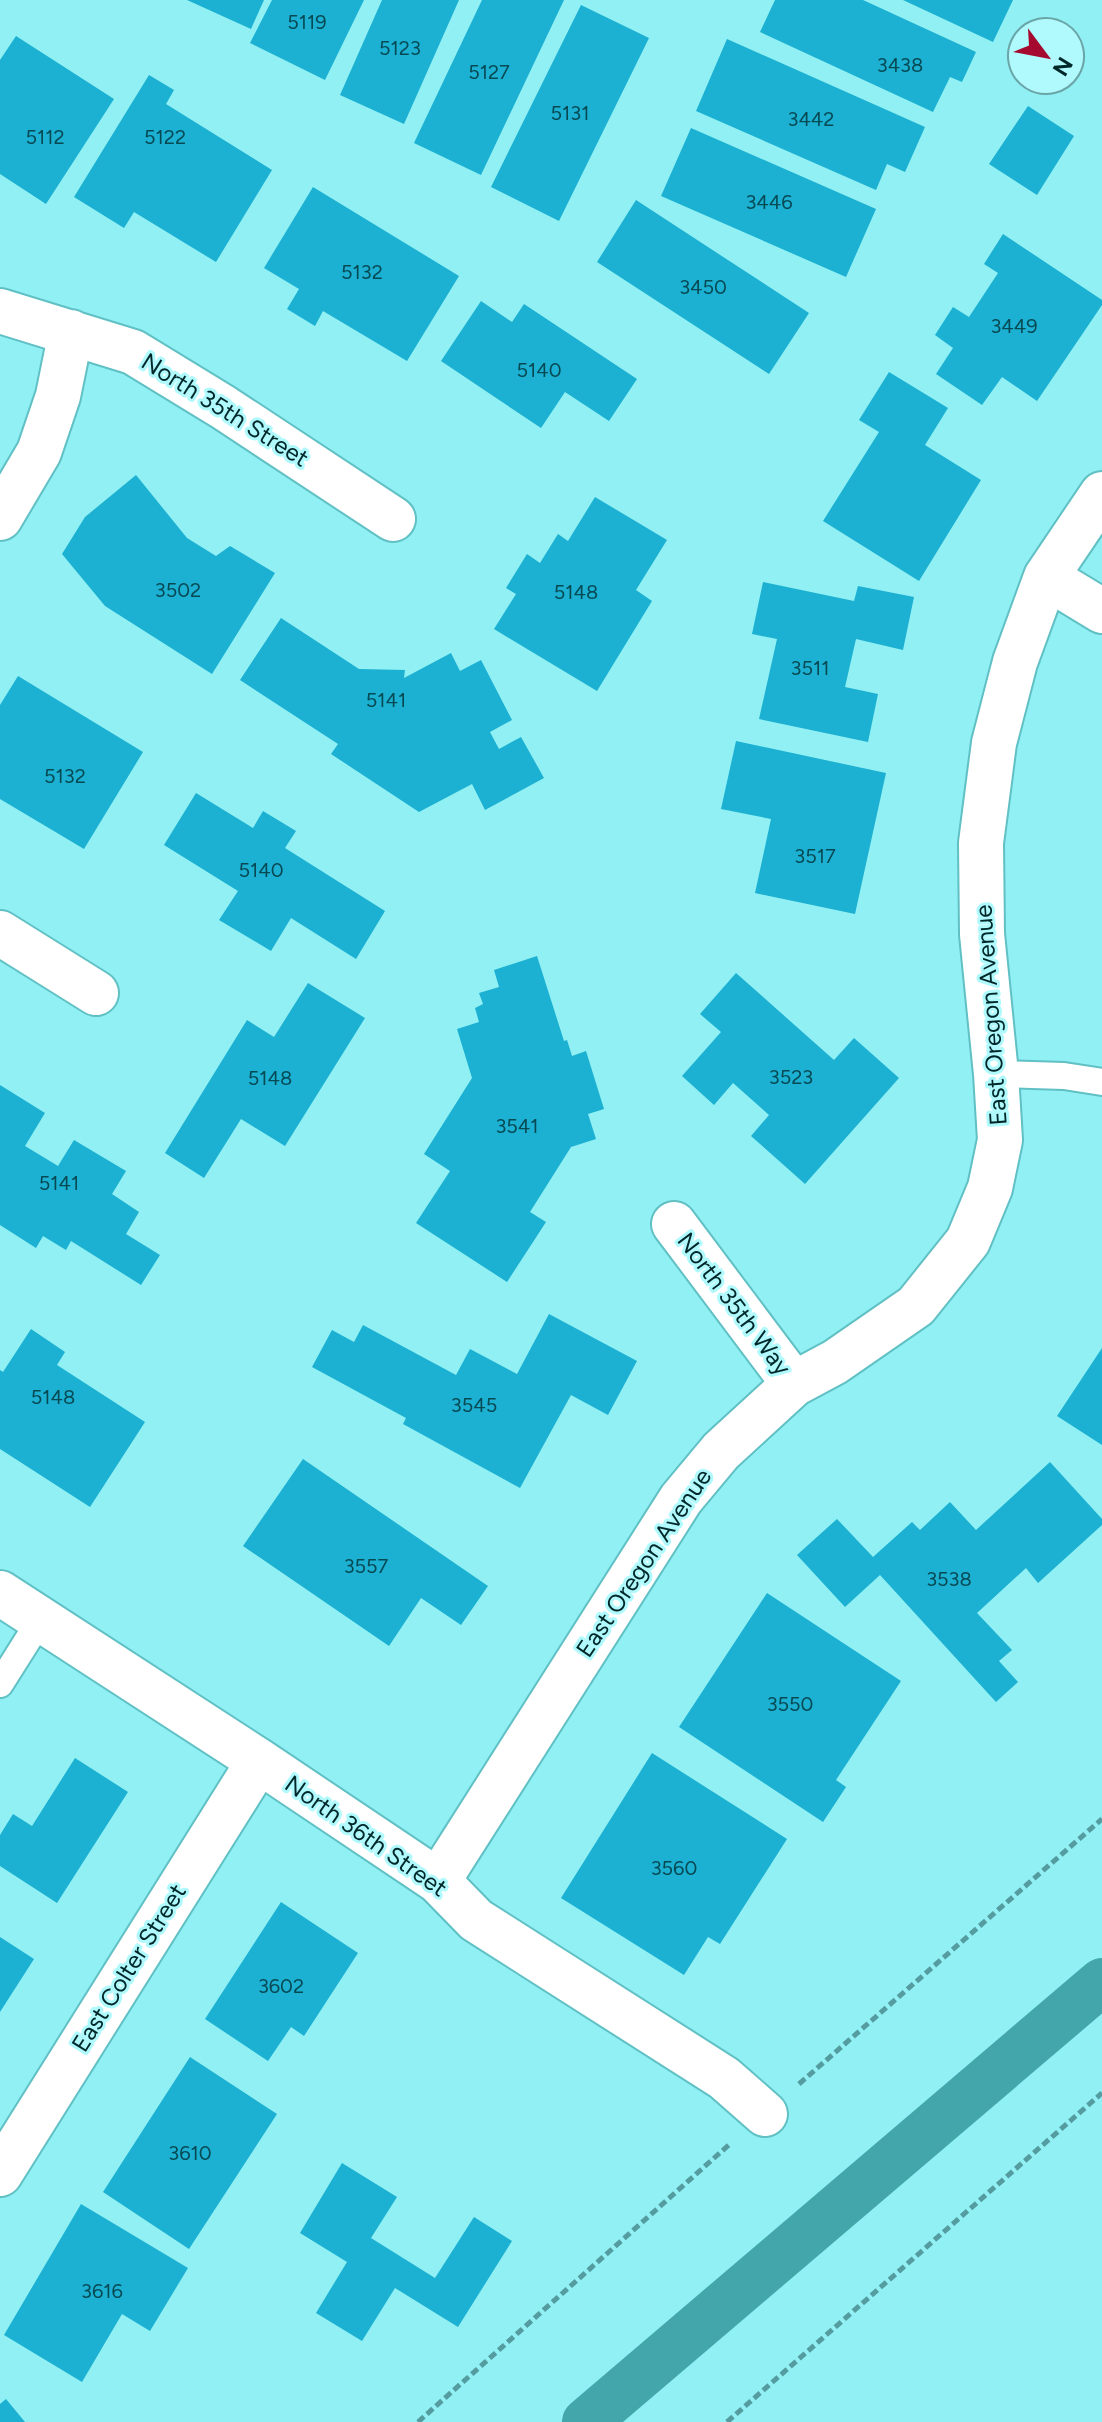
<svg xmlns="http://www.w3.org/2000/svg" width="1102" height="2422" font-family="Figtree,sans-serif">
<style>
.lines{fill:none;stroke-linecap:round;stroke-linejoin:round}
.canal{stroke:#43a6aa;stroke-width:48}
.building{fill:#1cb0d2}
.service-casing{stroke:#60c0c4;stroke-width:30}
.minor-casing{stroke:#60c0c4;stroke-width:48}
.path{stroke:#549c9f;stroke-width:5;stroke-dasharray:8 4;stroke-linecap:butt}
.service{stroke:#fff;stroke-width:26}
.minor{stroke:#fff;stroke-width:44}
.labels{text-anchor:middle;stroke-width:6;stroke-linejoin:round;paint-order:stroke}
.number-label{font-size:20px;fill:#074a54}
.street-label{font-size:24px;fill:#00282a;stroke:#b0f9fc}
</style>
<rect width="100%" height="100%" fill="#90f0f3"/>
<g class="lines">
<!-- canal -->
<path class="canal" d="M 586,2422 L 1102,1982"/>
</g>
<!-- building -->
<path class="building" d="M 187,0 L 264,0 L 251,29 Z
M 272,0 L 364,0 L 325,80 L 250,43 Z
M 382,0 L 459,0 L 404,124 L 340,95 Z
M 482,0 L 564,0 L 481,175 L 414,143 Z
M 775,0 L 863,0 L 976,52 L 962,82 L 950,77 L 933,112 L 760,32 Z
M 903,0 L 1013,0 L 993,42 Z
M 581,5 L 649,38 L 559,221 L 491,187 Z
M 16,36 L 114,99 L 46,204 L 0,174 L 0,60 Z
M 727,39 L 925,127 L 905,172 L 887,164 L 876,190 L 696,111 Z
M 149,75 L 174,90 L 166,104 L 272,170 L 216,262 L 134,212 L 124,228 L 74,197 Z
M 1028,106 L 1074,136 L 1037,195 L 989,164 Z
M 691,128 L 876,209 L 846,277 L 661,196 Z
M 313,187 L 459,276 L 407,361 L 323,311 L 315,326 L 287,309 L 299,289 L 264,268 Z
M 636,200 L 809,313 L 769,374 L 597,262 Z
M 1003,234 L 1102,300 L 1102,305 L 1037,401 L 1002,377 L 982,405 L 936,374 L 953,348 L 935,335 L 953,307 L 969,317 L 998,273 L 984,264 Z
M 481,301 L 512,322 L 524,304 L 637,379 L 609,421 L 565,392 L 541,428 L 441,361 Z
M 889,372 L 948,408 L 925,445 L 981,480 L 919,581 L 823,521 L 879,432 L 859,420 Z
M 136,475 L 187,538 L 216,556 L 230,546 L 275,573 L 212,674 L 105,606 L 62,554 L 85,517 Z
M 595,497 L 667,540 L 636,590 L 652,601 L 597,691 L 494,629 L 516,594 L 506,588 L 527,554 L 540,563 L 558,534 L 568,541 Z
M 763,582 L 854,601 L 858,586 L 914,597 L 903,650 L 856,639 L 845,687 L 878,694 L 868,742 L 759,719 L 777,639 L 752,634 Z
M 281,618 L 359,669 L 405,670 L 404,678 L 451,653 L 460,671 L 481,660 L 512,720 L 490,732 L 499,749 L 521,737 L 544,778 L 485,810 L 472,784 L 419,812 L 331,754 L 338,744 L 240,680 Z
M 18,676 L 143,752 L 84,849 L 0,799 L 0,705 Z
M 736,741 L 886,773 L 855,914 L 755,893 L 771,819 L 721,809 Z
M 196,793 L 253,828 L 263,811 L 296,831 L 285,848 L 385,911 L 356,959 L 291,918 L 271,951 L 219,920 L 238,891 L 164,845 Z
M 537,956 L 564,1041 L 567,1040 L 572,1056 L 586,1051 L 604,1109 L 588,1114 L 596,1139 L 571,1147 L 530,1212 L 546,1222 L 507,1282 L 416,1223 L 450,1171 L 424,1154 L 472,1078 L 457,1029 L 479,1022 L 475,1008 L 483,1004 L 479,993 L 499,987 L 494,970 Z
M 736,973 L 834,1060 L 854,1038 L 899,1078 L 805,1184 L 751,1136 L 769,1115 L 733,1083 L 714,1105 L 682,1076 L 721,1032 L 700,1014 Z
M 308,983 L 365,1018 L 285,1146 L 241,1119 L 204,1178 L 165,1153 L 247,1020 L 274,1037 Z
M 0,1085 L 45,1113 L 25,1146 L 58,1166 L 74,1140 L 126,1171 L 112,1194 L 139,1212 L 126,1234 L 160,1255 L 141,1285 L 71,1241 L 66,1250 L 43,1236 L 36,1248 L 0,1225 Z
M 549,1314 L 637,1361 L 608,1415 L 571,1395 L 520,1488 L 403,1424 L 406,1418 L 312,1367 L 332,1330 L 354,1342 L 363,1325 L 456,1375 L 470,1349 L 517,1374 Z
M 31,1329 L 65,1352 L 57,1365 L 145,1422 L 90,1507 L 0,1449 L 0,1370 L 3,1372 Z
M 1102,1348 L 1102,1445 L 1057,1416 Z
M 303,1459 L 488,1586 L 461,1625 L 421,1598 L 389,1646 L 243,1546 Z
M 1050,1462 L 1102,1519 L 1102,1525 L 1038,1583 L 1026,1568 L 977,1613 L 1012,1650 L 999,1661 L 1018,1682 L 996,1702 L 880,1575 L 845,1607 L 797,1555 L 837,1519 L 873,1557 L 912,1522 L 920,1530 L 950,1502 L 976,1530 Z
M 767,1593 L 901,1681 L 836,1780 L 846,1787 L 823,1822 L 679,1727 Z
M 652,1753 L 787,1839 L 720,1944 L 708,1937 L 684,1975 L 561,1898 Z
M 75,1758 L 128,1792 L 57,1903 L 0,1866 L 0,1835 L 13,1814 L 32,1826 Z
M 281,1902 L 358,1953 L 304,2036 L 291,2027 L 268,2061 L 205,2019 Z
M 0,1937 L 34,1959 L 0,2012 Z
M 190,2057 L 277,2114 L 189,2249 L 103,2192 Z
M 342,2163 L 397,2197 L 371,2238 L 435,2278 L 474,2217 L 512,2241 L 458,2327 L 395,2288 L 362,2341 L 316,2313 L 347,2262 L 300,2233 Z
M 81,2204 L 188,2268 L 150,2331 L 122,2314 L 82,2382 L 4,2335 Z
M 6,2399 L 25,2422 L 0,2422 L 0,2404 Z"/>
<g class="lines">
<!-- service casing -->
<g class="service-casing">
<path id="service" d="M 996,1074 L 1064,1076 L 1102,1082
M 0,1684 L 41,1619"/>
</g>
<!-- minor casing -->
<g class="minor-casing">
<path id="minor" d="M 0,311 L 133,352 L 223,407 L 393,519
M 0,518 L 39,452 L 58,396 L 71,332
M 1046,577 L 1102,611
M 0,933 L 96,993
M 674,1224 L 794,1384
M 0,1593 L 259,1761 L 438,1881 L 476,1920 L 724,2078 L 765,2114
M 438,1881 L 681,1499 L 721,1451 L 794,1384 L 835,1362 L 916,1306 L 968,1241 L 990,1188 L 1000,1140 L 996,1074 L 982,934 L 981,843 L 994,743 L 1015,662 L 1046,577 L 1102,494
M 0,2174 L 259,1761"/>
</g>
<!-- path -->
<path class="path" d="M 799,2084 L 1102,1819
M 418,2422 L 731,2143
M 727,2422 L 1102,2093"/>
<!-- service -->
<use href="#service" class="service"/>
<!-- minor -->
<use href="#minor" class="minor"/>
</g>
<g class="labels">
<!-- number labels -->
<g class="number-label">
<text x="307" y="29">5119</text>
<text x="400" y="55">5123</text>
<text x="900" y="72">3438</text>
<text x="489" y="79">5127</text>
<text x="570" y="120">5131</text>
<text x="811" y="126">3442</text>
<text x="45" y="144">5112</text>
<text x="165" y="144">5122</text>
<text x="769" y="209">3446</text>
<text x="362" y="279">5132</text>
<text x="703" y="294">3450</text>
<text x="1014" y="333">3449</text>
<text x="539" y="377">5140</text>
<text x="178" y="597">3502</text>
<text x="576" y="599">5148</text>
<text x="810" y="675">3511</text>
<text x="386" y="707">5141</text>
<text x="65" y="783">5132</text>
<text x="815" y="863">3517</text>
<text x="261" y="877">5140</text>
<text x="791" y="1084">3523</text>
<text x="270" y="1085">5148</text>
<text x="517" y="1133">3541</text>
<text x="59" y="1190">5141</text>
<text x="53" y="1404">5148</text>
<text x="474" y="1412">3545</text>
<text x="366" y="1573">3557</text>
<text x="949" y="1586">3538</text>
<text x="790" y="1711">3550</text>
<text x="674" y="1875">3560</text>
<text x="281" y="1993">3602</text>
<text x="190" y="2160">3610</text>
<text x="102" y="2298">3616</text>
</g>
<!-- street labels -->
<g class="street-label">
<text transform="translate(225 410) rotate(32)" y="8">North 35th Street</text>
<text transform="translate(991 1015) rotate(-94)" y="8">East Oregon Avenue</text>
<text transform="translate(734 1304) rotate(53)" y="8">North 35th Way</text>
<text transform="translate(644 1563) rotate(-56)" y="8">East Oregon Avenue</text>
<text transform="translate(366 1836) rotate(35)" y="8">North 36th Street</text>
<text transform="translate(129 1968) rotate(-58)" y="8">East Colter Street</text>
</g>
</g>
<!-- north arrow -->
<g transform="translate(1046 56) rotate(122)"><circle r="38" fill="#b0f9fc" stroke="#6aa5a8" stroke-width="2"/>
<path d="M0-6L14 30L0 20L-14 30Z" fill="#a5092e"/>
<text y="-12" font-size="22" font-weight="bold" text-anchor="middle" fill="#00282a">N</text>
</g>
</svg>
